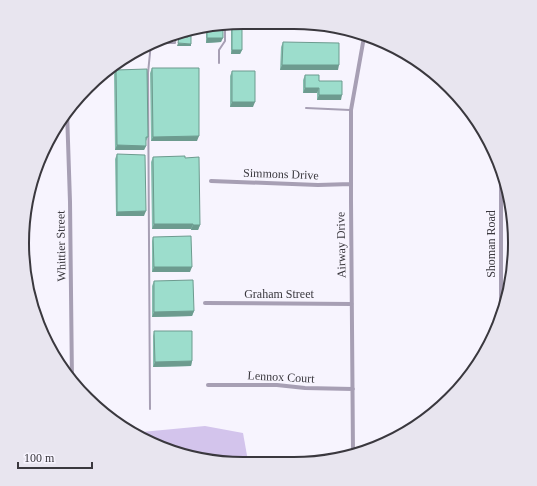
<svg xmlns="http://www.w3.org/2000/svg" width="537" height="486" font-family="'Times New Roman',serif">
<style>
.green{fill:#d3c4ec}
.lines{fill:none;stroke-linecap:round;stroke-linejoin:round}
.service{stroke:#a79fb4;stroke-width:2}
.minor{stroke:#a79fb4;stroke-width:4}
.wall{fill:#86beaf}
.shaded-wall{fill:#6d9b8f}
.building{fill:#9cddcc;stroke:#6d9b8f}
.labels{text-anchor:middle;stroke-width:3.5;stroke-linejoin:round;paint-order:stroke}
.street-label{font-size:12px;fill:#3a383e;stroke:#f7f4fe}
.rim{fill:none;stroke:#3a383e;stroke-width:2}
</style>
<rect width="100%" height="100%" fill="#f7f4fe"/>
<!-- green -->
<path class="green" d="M 205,426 L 243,433 L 248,461 L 214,462 L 131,433 Z"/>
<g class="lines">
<!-- service -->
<path class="service" d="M 315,26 L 318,28 L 341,28
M 184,31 L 188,30
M 151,43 L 175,43 L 176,34
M 219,63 L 219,50 L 225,41 L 225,26
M 306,108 L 350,110
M 150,409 L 148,73 L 151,43"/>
<!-- minor -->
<path class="minor" d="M 67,111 L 70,202 L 72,382
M 211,181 L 318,185 L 351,184
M 205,303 L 352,304
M 501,310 L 501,177
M 208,385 L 277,385 L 305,388 L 353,389
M 353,453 L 351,201 L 351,110 L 364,37"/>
</g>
<!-- wall -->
<path class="wall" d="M 206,26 L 223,26 L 221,42 L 206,43 Z
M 232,28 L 242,50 L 240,54 L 231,54 L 231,31 Z
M 283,42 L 338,70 L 280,70 L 281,47 Z
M 152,68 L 197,141 L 151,141 L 150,73 Z
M 116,70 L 148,137 L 146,141 L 146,146 L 144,150 L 115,150 L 114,74 Z
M 232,71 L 253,107 L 230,107 L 230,76 Z
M 305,75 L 319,81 L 341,100 L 317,100 L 317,93 L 303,93 L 303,80 Z
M 117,154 L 144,216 L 116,216 L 115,159 Z
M 153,157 L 200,225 L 198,230 L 191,230 L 191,229 L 152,229 L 151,162 Z
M 153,237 L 190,272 L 152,272 L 152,241 Z
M 154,281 L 194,311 L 192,316 L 152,317 L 152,286 Z
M 154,331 L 192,361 L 191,366 L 153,367 L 153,336 Z"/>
<!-- shaded-wall -->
<path class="shaded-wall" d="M 207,38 L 223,38 L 221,42 L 206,43 Z
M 178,43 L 191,44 L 191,46 L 177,46 Z
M 232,50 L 242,50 L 240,54 L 231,54 Z
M 282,65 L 339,65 L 338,70 L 280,70 Z
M 305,88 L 319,88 L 317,93 L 303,93 Z
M 319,95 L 342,95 L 341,100 L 317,100 Z
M 232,102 L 255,102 L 253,107 L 230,107 Z
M 199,136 L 197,141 L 151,141 L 153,137 Z
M 117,145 L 146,146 L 144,150 L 115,150 Z
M 146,211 L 144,216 L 116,216 L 117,212 Z
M 154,224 L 193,224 L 191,229 L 152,229 Z
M 193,225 L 200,225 L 198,230 L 191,230 Z
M 154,267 L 192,267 L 190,272 L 152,272 Z
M 194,311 L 192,316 L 152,317 L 154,312 Z
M 192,361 L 191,366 L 153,367 L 155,362 Z"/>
<!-- building -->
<path class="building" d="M 207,26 L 223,26 L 223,38 L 207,38 Z
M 232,28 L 242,28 L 242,50 L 232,50 Z
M 188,35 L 191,35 L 191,44 L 178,43 L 179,37 L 188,37 Z
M 283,42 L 339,43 L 339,65 L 282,65 Z
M 152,68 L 199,68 L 199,136 L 153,137 Z
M 147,69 L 148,137 L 146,137 L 146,146 L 117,145 L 116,70 Z
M 232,71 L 255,71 L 255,102 L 232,102 Z
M 305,75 L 319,75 L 319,81 L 342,81 L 342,95 L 319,95 L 319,88 L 305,88 Z
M 117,154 L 145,155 L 146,211 L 117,212 Z
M 185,156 L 185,158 L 199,157 L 200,225 L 193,225 L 193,224 L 154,224 L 153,157 Z
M 191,236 L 192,267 L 154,267 L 153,237 Z
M 193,280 L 194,311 L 154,312 L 154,281 Z
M 154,331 L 192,331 L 192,361 L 155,362 Z"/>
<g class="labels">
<!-- street labels -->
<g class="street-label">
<text transform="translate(281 174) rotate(2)" y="4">Simmons Drive</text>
<text transform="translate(491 244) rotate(-90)" y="4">Shoman Road</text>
<text transform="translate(341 245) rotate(-91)" y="4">Airway Drive</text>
<text transform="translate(61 246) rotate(-91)" y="4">Whittier Street</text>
<text x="279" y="298">Graham Street</text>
<text transform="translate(281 377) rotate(3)" y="4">Lennox Court</text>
</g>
</g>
<!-- crop -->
<path d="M0 0H537V486H0ZM243 29H294A214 214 0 0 1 508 243V243A214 214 0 0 1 294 457H243A214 214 0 0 1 29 243V243A214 214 0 0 1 243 29Z" fill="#e8e5ef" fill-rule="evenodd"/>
<path class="rim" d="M243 29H294A214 214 0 0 1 508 243V243A214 214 0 0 1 294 457H243A214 214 0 0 1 29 243V243A214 214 0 0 1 243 29Z"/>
<!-- scale -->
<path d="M18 462v6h74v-6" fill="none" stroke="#3a383e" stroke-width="2"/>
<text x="24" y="462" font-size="12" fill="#3a383e" stroke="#f7f4fe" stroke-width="3" paint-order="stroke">100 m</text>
</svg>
